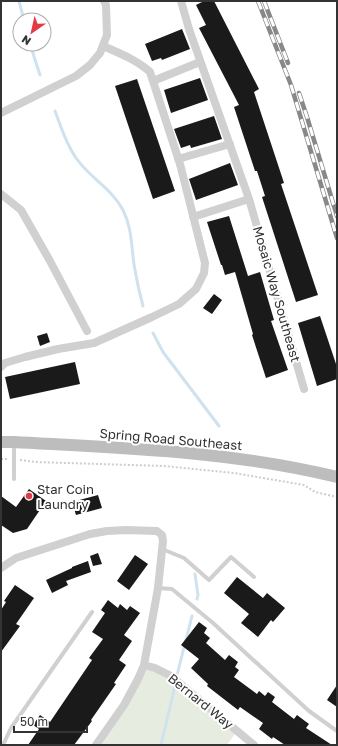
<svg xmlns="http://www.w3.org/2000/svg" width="338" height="746" font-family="'Golos Text',sans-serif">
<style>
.green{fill:#e6ecdf}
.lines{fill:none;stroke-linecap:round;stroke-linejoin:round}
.stream{stroke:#cfe2ee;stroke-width:3}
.building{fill:#1a1a1a}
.path{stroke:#cdcdcd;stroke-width:2;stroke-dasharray:2 2;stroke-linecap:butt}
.service{stroke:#d0d0d0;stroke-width:4}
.minor{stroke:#d0d0d0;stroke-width:8}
.secondary{stroke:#bdbdbd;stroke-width:12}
.rail-casing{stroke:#888;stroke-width:4.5}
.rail{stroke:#fff;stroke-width:3;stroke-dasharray:9;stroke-linecap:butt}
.poi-dot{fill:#e63946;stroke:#fff;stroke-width:1.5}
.labels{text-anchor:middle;stroke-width:4;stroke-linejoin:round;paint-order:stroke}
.street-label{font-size:13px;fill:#333;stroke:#fff}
.poi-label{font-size:13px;fill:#333;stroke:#fff;text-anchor:start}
</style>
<rect width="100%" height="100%" fill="#fff"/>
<!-- green -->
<path class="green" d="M 144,665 L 155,668 L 237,731 L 227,745 L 96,745 Z"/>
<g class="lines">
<!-- stream -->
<path class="stream" d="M 19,1 L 24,20
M 30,44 L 40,75
M 55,111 C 61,127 66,144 76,158 C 90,178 112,189 123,210 C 133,230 131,250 135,270 C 137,282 140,295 143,306
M 153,333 L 163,352 L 219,426
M 195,574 L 198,595 L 197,599
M 177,675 L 192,616
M 161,745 L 175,686"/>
</g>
<!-- building -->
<path class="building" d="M 204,1 L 214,1 L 259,89 L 254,92 L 284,183 L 281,184 L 318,295 L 296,302 L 262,197 L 265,196 L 257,171 L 255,171 L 234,107 L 239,105 L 199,28 L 206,25 L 196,5 Z
M 182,29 L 190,49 L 162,60 L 161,58 L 152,61 L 145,44 Z
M 200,78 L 208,100 L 171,113 L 164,90 Z
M 137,79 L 175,191 L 153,199 L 115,86 Z
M 214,116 L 222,139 L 191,148 L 190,145 L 181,148 L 174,129 Z
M 230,163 L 238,185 L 196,200 L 189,179 Z
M 229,216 L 248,276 L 260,272 L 274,320 L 271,321 L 288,370 L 266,378 L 252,335 L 253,334 L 235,272 L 225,275 L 222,265 L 221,265 L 207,222 Z
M 214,294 L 222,300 L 212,314 L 203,308 Z
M 320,316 L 337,367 L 337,379 L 317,386 L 298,323 Z
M 47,333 L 50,342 L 40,346 L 37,336 Z
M 75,362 L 80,384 L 10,399 L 5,377 Z
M 29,489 L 46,501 L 27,529 L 13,533 L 1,525 L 1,496 L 16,507 Z
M 98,495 L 102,508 L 76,515 L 72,502 Z
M 98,553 L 102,564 L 93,566 L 90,556 Z
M 135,555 L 148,564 L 129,590 L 117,581 Z
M 88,561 L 91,572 L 66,581 L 68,585 L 52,593 L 46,580 L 72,568 L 72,567 Z
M 237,577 L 263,598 L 267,593 L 285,608 L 273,622 L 271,620 L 258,637 L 241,623 L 249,614 L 224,593 Z
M 15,585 L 34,598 L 16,624 L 20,626 L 1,652 L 1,610 L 6,602 L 4,601 Z
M 108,600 L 118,608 L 120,604 L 127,610 L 130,606 L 140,613 L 124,635 L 132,641 L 119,660 L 126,665 L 114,683 L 116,684 L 91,720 L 92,721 L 74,745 L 28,745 L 39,729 L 33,725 L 40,715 L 50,722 L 92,660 L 89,658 L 103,639 L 92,632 L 105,613 L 101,610 Z
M 199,622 L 207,628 L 204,633 L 210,638 L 206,643 L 225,660 L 229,655 L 238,662 L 235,667 L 239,670 L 234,677 L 257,694 L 259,691 L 265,696 L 268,692 L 275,697 L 272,702 L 294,719 L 297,715 L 309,724 L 306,728 L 332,745 L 285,745 L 273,737 L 272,739 L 259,729 L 263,723 L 240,707 L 238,710 L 207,686 L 208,684 L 191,668 L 199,659 L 181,645 Z
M 337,685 L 337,707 L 327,700 Z"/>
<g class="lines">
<!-- path -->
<path class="path" d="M 1,459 L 8,459
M 20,460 L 35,462 L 164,466 L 234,473 L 304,485 L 315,492 L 337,497"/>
<!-- service -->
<path class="service" d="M 14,444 L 14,479
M 162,549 L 184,558 L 209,580 L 231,557 L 254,577
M 158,588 L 172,589 L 213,623 L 309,711 L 337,731
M 3,745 L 11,728 L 92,612"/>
<!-- minor -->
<path class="minor" d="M 181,1 L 189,29 L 249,199 L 304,389
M 153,81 L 200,62
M 1,113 L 76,76 L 90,65 L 100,53 L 107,35 L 106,5 L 104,1
M 178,159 L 230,144
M 1,194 L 21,210 L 50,261 L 87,331
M 193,217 L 249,199
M 1,367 L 5,363 L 25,357 L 58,349 L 94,343 L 152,317 L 179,304 L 196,289 L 204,273 L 205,263 L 180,164 L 150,72 C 137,60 119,53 103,46
M 1,568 L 16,558 L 90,534 L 107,531 L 126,530 L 157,531 L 162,535 L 163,541 L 158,588 L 144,665 L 138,679 L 124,705 L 96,745
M 144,665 L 155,668 L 171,676 L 254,745"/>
<!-- secondary -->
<path class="secondary" d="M 1,442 L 14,442 C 122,448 231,451 337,477"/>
<!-- rail casing -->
<g class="rail-casing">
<path id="rail" d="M 258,1 L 291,85 L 337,238
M 264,1 L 288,63
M 299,93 L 307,117 L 337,216"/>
</g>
<!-- rail -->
<use href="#rail" class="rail"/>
</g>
<!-- markers -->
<circle class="poi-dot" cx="29" cy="496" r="4"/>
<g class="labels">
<!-- street labels -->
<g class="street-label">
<text transform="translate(277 294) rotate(74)" y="5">Mosaic Way Southeast</text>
<text transform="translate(171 439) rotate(5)" y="5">Spring Road Southeast</text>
<text transform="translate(201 701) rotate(39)" y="5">Bernard Way</text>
</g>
<!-- poi labels -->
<g class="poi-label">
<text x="37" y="494">Star Coin<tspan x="37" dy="15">Laundry</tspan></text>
</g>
</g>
<!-- border -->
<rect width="338" height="746" fill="none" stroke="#333333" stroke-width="4"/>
<!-- north arrow -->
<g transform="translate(32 32) rotate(214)"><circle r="19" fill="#ffffff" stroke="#adadad"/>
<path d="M0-3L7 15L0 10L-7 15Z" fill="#e63946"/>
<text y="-6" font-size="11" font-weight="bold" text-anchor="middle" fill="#333333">N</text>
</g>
<!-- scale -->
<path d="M14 726v6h73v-6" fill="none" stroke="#333333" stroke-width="2"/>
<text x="20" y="726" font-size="12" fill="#333333" stroke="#ffffff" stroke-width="3" paint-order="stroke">50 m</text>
</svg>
